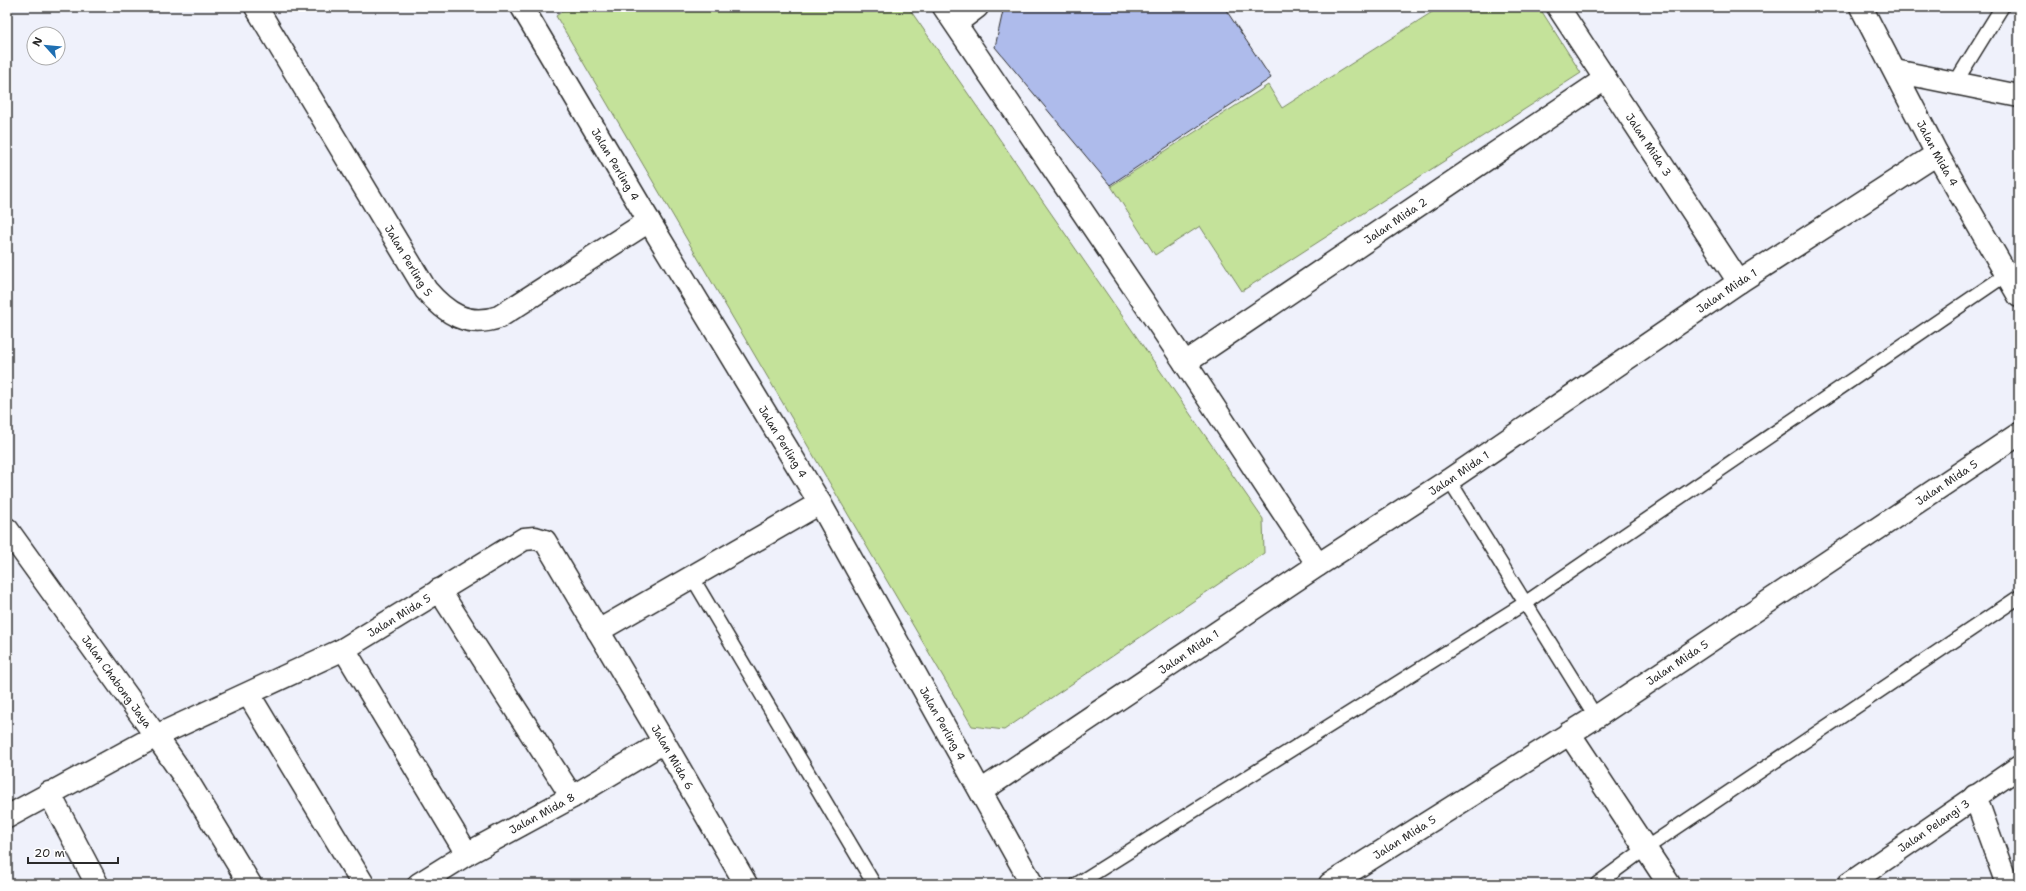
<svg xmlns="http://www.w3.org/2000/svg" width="2026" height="891" font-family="'Shantell Sans',sans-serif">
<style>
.green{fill:#c4e29a;stroke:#788662}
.building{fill:#aebbeb;stroke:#2b2b2b}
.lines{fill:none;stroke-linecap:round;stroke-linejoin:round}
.service-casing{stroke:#2b2b2b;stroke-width:16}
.minor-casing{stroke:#2b2b2b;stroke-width:25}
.service{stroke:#fff;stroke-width:13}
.minor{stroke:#fff;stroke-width:22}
.labels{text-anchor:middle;stroke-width:3.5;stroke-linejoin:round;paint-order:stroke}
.street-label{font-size:11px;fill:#2b2b2b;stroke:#fff}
</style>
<rect width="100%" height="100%" fill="#eff1fb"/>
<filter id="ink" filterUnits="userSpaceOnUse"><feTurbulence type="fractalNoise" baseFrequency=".025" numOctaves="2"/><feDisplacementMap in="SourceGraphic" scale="8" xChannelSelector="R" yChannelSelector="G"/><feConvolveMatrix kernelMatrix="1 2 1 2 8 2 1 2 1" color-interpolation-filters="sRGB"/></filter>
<g filter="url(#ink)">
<!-- green -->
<path class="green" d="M 568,7 L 908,7 L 1263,519 L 1264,553 L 1004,730 L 972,726 L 556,16 Z
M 1440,7 L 1539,7 L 1581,73 L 1242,291 L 1200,226 L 1155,255 L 1111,186 L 1268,85 L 1282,108 Z"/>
<!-- building -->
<path class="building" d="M 1009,7 L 1224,7 L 1271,78 L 1110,185 L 995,47 L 1003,11 Z"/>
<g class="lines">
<!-- service casing -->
<g class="service-casing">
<path id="service" d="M 1955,83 L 2002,7
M 1449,480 L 1596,717
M 692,577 L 874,884
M 1077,884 L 1525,603 L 2007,274
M 1597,884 L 1646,848 L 2019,597"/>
</g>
<!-- minor casing -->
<g class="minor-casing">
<g id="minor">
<path id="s1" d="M 256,7 L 426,290 C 446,313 467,328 499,317 L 649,221"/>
<path id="s2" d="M 522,7 L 649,221 L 820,503 L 1032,884"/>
<path d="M 944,7 L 1185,363 L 1318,565"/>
<path id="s3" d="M 1558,7 L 1739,282"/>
<path id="s4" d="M 1861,7 L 1937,154 L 2019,296"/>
<path d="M 956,23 L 977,7"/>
<path d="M 1895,71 L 2019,96"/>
<path id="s5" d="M 1185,363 L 1605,79"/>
<path id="s6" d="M 7,529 L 156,736 L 7,817"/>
<path d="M 439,590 L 572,797"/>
<path d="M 598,631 L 820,503"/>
<path d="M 344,649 L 467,854"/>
<path d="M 249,695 L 363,884"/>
<path d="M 1569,733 L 1669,884"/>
<path id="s7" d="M 981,791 L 1318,565 L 1449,480 L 1739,282 L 1937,154"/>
<path d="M 49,793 L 97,884"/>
<path d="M 1975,796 L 2007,884"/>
<path id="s8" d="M 250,884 L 190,785 L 156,736 L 344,649 L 524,539 L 535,538 L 545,541 L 664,742 L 746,884"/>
<path id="s9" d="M 419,884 L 467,854 L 572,797 L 664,742"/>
<path id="s10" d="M 1330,884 L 1596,717 L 2019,434"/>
<path id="s11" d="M 1849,884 L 2019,767"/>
</g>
</g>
<!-- service -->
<use href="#service" class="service"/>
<!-- minor -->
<use href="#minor" class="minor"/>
</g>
</g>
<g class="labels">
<!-- street labels -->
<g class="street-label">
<text dy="4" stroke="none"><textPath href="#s3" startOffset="165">Jalan Mida 3</textPath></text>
<text dy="4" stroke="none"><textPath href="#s4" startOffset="165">Jalan Mida 4</textPath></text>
<text dy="4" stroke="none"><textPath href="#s2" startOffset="183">Jalan Perling 4</textPath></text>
<text dy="4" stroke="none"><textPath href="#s5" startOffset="254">Jalan Mida 2</textPath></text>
<text dy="4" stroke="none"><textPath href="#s1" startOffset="296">Jalan Perling 5</textPath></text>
<text dy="4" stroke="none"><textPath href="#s7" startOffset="898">Jalan Mida 1</textPath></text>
<text dy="4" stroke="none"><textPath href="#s2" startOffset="507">Jalan Perling 4</textPath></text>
<text dy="4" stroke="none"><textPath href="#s7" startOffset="574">Jalan Mida 1</textPath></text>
<text dy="4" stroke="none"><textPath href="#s10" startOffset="736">Jalan Mida 5</textPath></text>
<text dy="4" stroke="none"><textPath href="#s8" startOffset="447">Jalan Mida 5</textPath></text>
<text dy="4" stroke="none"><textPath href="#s7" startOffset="250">Jalan Mida 1</textPath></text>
<text dy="4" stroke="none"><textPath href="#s10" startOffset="412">Jalan Mida 5</textPath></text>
<text dy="4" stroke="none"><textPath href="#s6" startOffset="188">Jalan Chabong Jaya</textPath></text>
<text dy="4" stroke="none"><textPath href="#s2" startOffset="831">Jalan Perling 4</textPath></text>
<text dy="4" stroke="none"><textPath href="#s8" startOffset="866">Jalan Mida 6</textPath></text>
<text dy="4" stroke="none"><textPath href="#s9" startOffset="142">Jalan Mida 8</textPath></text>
<text dy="4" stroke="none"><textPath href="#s11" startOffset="103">Jalan Pelangi 3</textPath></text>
<text dy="4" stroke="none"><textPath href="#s10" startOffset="88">Jalan Mida 5</textPath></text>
</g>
</g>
<!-- margin -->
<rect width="2026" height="891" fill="none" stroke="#fff" stroke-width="24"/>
<rect x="12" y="12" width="2002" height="867" fill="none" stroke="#2b2b2b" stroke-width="1.5" filter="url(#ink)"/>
<!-- north arrow -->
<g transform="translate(46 46) rotate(297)"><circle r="19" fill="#ffffff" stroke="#aaaaaa"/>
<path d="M0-3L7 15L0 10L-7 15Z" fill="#1f6fb2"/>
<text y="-6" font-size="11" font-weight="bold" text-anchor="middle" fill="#2b2b2b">N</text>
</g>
<!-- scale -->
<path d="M28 857v6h90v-6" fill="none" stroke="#2b2b2b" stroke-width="2"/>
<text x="34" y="857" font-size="12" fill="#2b2b2b" stroke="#ffffff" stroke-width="3" paint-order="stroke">20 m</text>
</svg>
